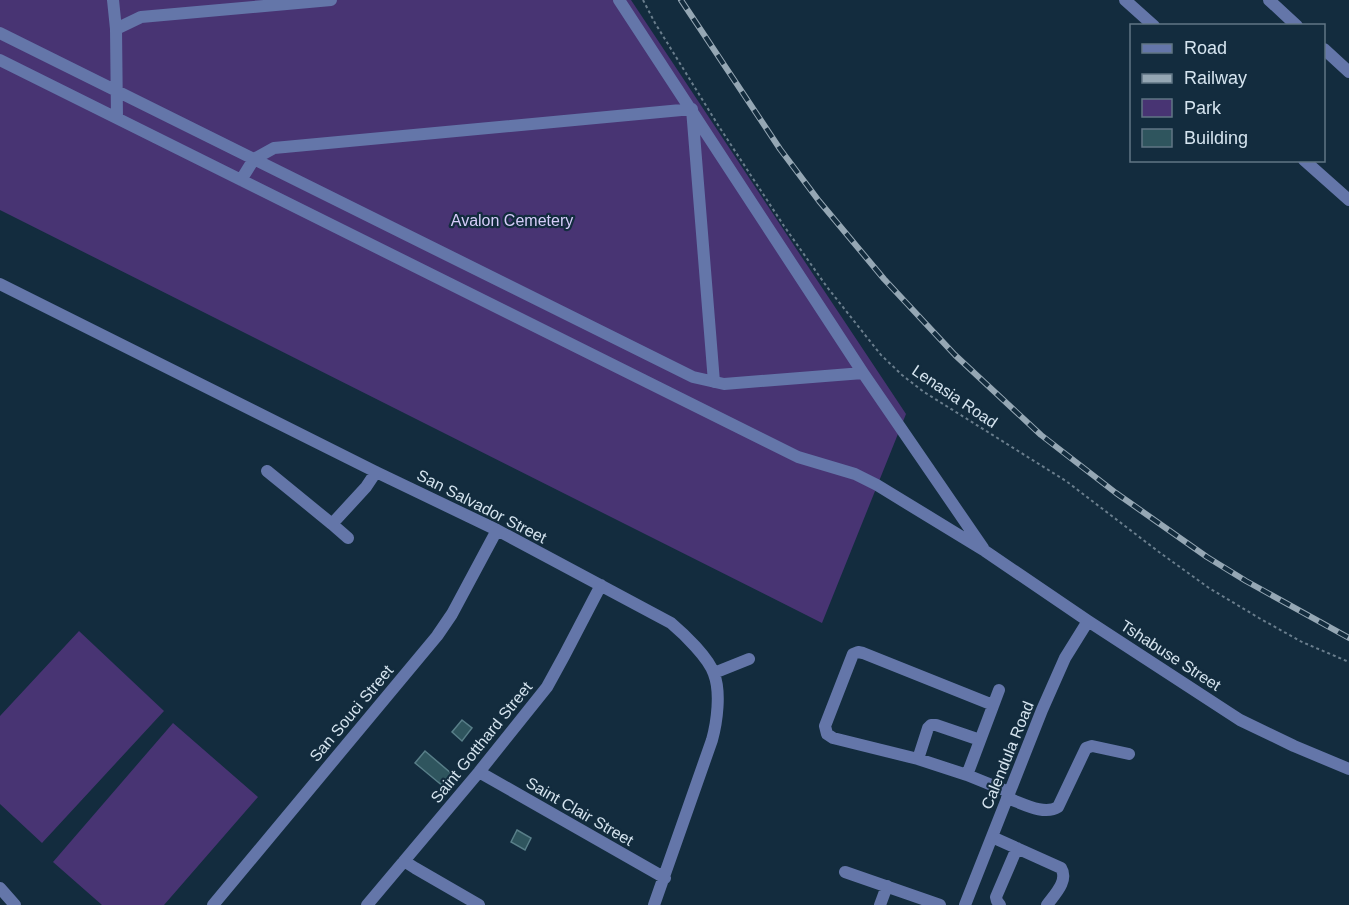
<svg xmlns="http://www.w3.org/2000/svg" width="1349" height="905" font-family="Arial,sans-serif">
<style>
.green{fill:#483473}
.building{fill:#2f555e;stroke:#587e88;stroke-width:1.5}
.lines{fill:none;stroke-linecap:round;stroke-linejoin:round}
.path{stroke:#6a7e8d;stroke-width:2;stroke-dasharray:3 3;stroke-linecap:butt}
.minor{stroke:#6476a9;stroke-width:12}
.rail-casing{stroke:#95a7b4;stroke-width:6}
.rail{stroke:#132c3e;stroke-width:4;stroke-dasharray:11;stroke-linecap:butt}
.labels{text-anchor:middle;stroke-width:4.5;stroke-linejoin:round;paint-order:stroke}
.park-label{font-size:16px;fill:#d6cdf9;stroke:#132c3e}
.street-label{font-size:16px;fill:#d5e4ef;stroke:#132c3e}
</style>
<rect width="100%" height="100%" fill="#132c3e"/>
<!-- green -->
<path class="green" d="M 0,0 L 631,0 L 906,414 L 822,623 L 0,210 Z
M 79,631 L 164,711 L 42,843 L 0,804 L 0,716 Z
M 173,723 L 258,797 L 164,905 L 102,905 L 53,862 Z"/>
<!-- building -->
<path class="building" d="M 462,720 L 472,728 L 462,741 L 452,732 Z
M 425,751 L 452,774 L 449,777 L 451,778 L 444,787 L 415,763 Z
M 517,830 L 531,838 L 525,850 L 511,842 Z"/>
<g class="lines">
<!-- path -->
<path class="path" d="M 643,0 L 655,23 L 718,125 L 784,226 L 827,287 L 881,355 L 902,375 L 924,392 L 1066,481 L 1159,552 L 1209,588 L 1259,618 L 1302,642 L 1349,662"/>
<!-- minor -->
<path class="minor" d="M 113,0 L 116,29 L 117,118
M 619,0 L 863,373 L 983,548
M 1125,0 L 1154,26
M 1269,0 L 1297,26
M 116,29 L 141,17 L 331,0
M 0,33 L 693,377 L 724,384 L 863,373
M 1324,49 L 1349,72
M 0,60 L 798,457 L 855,474 L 877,485 L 985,551 L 1088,621 L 1240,720 L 1294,746 L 1349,769
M 1304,160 L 1349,200
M 241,180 L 254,159 L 274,148 L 692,109 L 714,382
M 0,284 L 376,472 L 497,530 L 671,623 C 684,634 709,658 714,674 C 721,692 717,722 712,740 L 654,905
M 267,471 L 332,524 L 366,487 L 376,472
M 332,524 L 348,538
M 714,673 L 749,659
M 993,705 L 863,653 L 858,652 L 853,654 L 825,726 L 827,734 L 833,738 L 918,759 L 967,775 L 1009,792
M 918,759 L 928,728 L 931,725 L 936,725 L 980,740
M 479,772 L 665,878
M 967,775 L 999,690
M 1007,798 C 1022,803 1044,816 1058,807 L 1086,748 L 1092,746 L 1129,754
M 992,837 L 1061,868 C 1069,881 1054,895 1047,905
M 404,861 L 415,868 L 479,905
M 845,872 L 940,905
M 0,888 L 15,905
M 213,905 L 437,636 L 452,614 L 497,530
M 367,905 L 479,772 L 547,687 L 564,656 L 601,585
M 880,905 L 887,886
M 965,905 L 1042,710 L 1065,658 L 1088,621
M 1000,905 L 997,901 L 996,897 L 1017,848"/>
<!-- rail casing -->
<g class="rail-casing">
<path id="rail" d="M 681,0 L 780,149 L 819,201 L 884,279 L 955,355 L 1041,435 L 1116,493 L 1207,557 L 1246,581 L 1349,638"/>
</g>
<!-- rail -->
<use href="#rail" class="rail"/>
</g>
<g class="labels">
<!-- park labels -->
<g class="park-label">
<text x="512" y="226">Avalon Cemetery</text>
</g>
<!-- street labels -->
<g class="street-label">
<text transform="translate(955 396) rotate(34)" y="6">Lenasia Road</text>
<text transform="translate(482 506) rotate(27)" y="6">San Salvador Street</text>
<text transform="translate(1171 655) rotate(33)" y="6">Tshabuse Street</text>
<text transform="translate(351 713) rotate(-50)" y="6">San Souci Street</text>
<text transform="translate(481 742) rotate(-51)" y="6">Saint Gotthard Street</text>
<text transform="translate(1007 755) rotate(-68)" y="6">Calendula Road</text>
<text transform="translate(580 811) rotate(30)" y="6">Saint Clair Street</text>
</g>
</g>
<!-- legend -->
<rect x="1130" y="24" width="195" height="138" fill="#132c3e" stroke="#617685" stroke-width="1.5"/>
<rect x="1142" y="44" width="30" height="9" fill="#6476a9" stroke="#617685" stroke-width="1.5"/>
<text x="1184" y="54" font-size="18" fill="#d5e4ef">Road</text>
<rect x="1142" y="74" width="30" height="9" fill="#95a7b4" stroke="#617685" stroke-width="1.5"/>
<text x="1184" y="84" font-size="18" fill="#d5e4ef">Railway</text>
<rect x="1142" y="99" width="30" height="18" fill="#483473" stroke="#617685" stroke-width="1.5"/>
<text x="1184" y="114" font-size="18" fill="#d5e4ef">Park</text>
<rect x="1142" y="129" width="30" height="18" fill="#2f555e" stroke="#617685" stroke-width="1.5"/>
<text x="1184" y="144" font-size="18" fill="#d5e4ef">Building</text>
</svg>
